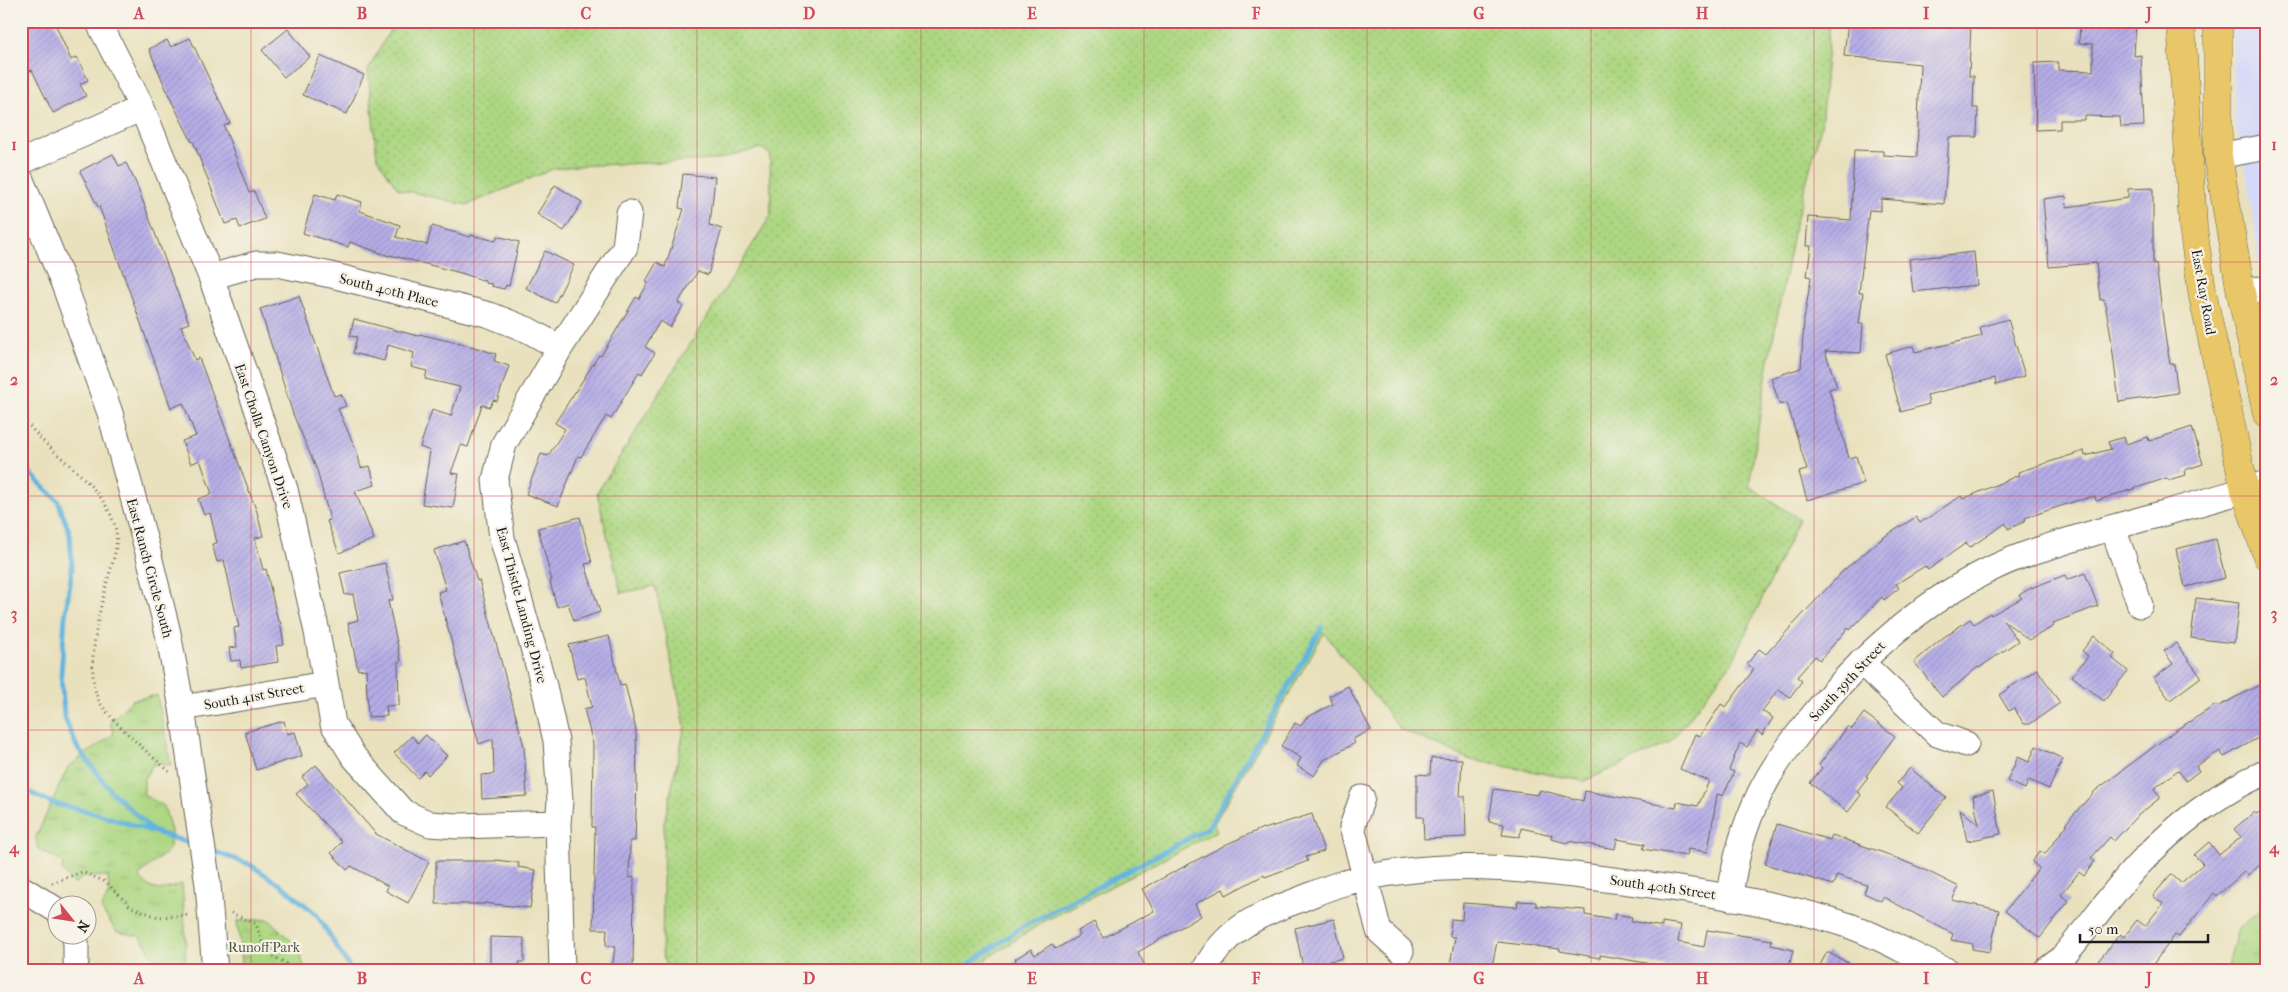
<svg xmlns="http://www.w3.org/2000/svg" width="2288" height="992" font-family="'IM FELL French Canon',serif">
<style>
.built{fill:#d4d8f9}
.grass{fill:url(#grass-dots);stroke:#647a4f}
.park{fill:url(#park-tufts);stroke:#647a4f}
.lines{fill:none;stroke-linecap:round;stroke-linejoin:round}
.stream{stroke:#62b4dd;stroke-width:5}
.building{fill:url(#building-hatch)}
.minor-casing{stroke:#646154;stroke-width:27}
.major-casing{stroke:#646154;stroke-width:29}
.path{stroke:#646154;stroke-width:3;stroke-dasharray:1 4;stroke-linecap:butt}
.minor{stroke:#fff;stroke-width:25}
.major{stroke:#e9c769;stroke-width:28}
.grid{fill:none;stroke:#d1495b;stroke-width:1;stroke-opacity:0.55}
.labels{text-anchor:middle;stroke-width:4.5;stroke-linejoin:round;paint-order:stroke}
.street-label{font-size:14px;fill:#1c1c1c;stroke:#f7f3e8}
.park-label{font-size:14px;fill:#48543b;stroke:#f7f3e8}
.neatline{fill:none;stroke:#d1495b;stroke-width:2}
.grid-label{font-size:16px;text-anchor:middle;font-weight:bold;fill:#d1495b}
</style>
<defs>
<pattern id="grass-dots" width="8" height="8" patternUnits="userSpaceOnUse" patternTransform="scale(1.25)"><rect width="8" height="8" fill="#add782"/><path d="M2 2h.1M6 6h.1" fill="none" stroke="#94b870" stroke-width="1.8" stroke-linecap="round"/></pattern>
<pattern id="park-tufts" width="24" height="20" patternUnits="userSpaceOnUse" patternTransform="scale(1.25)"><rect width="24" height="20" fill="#add782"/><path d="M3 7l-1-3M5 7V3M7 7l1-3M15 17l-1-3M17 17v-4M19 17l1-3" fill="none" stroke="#94b870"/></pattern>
<pattern id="building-hatch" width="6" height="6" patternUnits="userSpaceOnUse" patternTransform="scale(1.25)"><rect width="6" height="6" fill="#b5ade6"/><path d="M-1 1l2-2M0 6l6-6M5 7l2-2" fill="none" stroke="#9b94c5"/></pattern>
</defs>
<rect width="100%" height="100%" fill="#f7f3e8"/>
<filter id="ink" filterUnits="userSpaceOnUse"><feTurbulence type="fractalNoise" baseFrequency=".02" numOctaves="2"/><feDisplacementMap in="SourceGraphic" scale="10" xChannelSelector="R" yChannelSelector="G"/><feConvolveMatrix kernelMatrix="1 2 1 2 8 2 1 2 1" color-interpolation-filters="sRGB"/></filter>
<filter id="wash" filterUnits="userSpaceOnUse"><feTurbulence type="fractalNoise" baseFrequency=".0096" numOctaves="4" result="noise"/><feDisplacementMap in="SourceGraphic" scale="20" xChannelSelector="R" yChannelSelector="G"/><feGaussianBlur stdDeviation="1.12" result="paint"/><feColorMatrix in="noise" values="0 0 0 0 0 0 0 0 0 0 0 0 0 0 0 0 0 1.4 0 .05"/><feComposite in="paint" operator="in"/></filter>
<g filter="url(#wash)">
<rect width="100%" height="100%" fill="#e9e1bd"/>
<!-- built -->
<path class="built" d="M 2232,21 L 2267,21 L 2267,313 L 2247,177 L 2235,123 Z"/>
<!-- grass -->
<path class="grass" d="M 395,21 L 1830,21 L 1821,127 L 1794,228 L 1767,371 L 1749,486 L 1799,519 L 1733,661 L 1670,743 L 1584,781 L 1471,760 L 1400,729 L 1324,633 L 1214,824 L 1217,831 L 1043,922 L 968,971 L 667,971 L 662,952 L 664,823 L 685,726 L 655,586 L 621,593 L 597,493 L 771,215 L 770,154 L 761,148 L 716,160 L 575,166 L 553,169 L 467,205 L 398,189 L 377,158 L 368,70 Z"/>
<!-- park -->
<path class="park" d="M 157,695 L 171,765 L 154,764 L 144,778 L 144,795 L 164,806 L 171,831 L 170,848 C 159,862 149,862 139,877 C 154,895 162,890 182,884 L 186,941 L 185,954 L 187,971 L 163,971 L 140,936 L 117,932 L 101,909 L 109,892 L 108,876 L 83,877 L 74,884 L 62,870 L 63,864 C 56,856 47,855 38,849 L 36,837 L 68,767 L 114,734 L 110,722 L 132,700 Z
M 2267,905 L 2267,971 L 2226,971 L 2238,929 Z
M 268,919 L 298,947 L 305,971 L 243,971 L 237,921 Z"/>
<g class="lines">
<!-- stream -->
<path class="stream" d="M 21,464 L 58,501 L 70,534 L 72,570 L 65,617 L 61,674 L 64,716 L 77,747 L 111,791 L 153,831
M 21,788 L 52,803 L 98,814 L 195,845
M 210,850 L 249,864 L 281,885 L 317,915 L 352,971
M 959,971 L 1021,928 L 1208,828 L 1322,627"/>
</g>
<g id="blocks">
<!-- building -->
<path class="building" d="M 21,21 L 54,21 L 71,60 L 77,57 L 88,80 L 80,84 L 86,96 L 53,113 L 32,70 L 29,71 L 21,54 Z
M 1848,21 L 1914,24 L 1914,21 L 1971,21 L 1969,76 L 1974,76 L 1973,108 L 1978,108 L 1977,137 L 1949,137 L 1944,204 L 1881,199 L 1881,211 L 1869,210 L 1859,293 L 1863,293 L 1859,324 L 1863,324 L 1861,353 L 1825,351 L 1837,387 L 1829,389 L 1849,458 L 1856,456 L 1864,483 L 1807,500 L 1799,472 L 1807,470 L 1787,403 L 1780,405 L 1771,378 L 1801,368 L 1804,320 L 1811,277 L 1807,276 L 1811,246 L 1806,246 L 1808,217 L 1851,220 L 1854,150 L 1883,151 L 1883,155 L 1917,157 L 1920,64 L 1844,56 Z
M 2080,21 L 2136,21 L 2134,56 L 2141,55 L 2144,126 L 2121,127 L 2120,117 L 2084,116 L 2084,120 L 2060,120 L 2060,129 L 2036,130 L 2034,63 L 2058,62 L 2058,70 L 2093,71 L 2093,44 L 2079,43 Z
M 288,29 L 310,57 L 284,77 L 262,50 Z
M 190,38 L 230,123 L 224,126 L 249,193 L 254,191 L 265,219 L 240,228 L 237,220 L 225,224 L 193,141 L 192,142 L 170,98 L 149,49 L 167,40 L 171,47 Z
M 320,56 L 364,75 L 347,114 L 303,95 Z
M 113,154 L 119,166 L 126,163 L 136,183 L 189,323 L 181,326 L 195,360 L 199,358 L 257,512 L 263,536 L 255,538 L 263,570 L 266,569 L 278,621 L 280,621 L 284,645 L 276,646 L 278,662 L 241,668 L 240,660 L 231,661 L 229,648 L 237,647 L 234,628 L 239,627 L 224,560 L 217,562 L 212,544 L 217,543 L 210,513 L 204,515 L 198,499 L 212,494 L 200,460 L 191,464 L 182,441 L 196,436 L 183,403 L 171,408 L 99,206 L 98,207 L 80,171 Z
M 683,174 L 715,177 L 710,225 L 722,229 L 708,275 L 698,271 L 678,303 L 683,306 L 670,327 L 660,321 L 645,347 L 655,353 L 642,374 L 639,372 L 611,419 L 606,416 L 581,457 L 578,456 L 558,506 L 526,494 L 541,454 L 548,456 L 565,429 L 555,423 L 599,355 L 601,356 L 636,297 L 639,299 L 648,283 L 646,281 L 657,262 L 665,267 L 684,209 L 679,208 Z
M 555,185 L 582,202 L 564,231 L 537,214 Z
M 2153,188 L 2153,265 L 2156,264 L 2165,335 L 2170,364 L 2174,364 L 2178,393 L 2119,402 L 2110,330 L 2104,299 L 2100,300 L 2096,263 L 2049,267 L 2043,199 L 2066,196 L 2067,207 L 2128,198 L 2128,189 Z
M 315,194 L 335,200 L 337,194 L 362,202 L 360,211 L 400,225 L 396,237 L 427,245 L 432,226 L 470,237 L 471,235 L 496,241 L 497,236 L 519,242 L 509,286 L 506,285 L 504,289 L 491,286 L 492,284 L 485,283 L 485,281 L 461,273 L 390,255 L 389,256 L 350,242 L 348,247 L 303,233 Z
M 545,251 L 574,265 L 555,303 L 526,288 Z
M 1974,252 L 1977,285 L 1913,292 L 1909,259 Z
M 299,296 L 334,396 L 341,394 L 346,406 L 338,409 L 357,452 L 361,468 L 370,466 L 375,485 L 355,491 L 374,539 L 339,553 L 327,521 L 330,520 L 317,470 L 293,414 L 260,309 Z
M 354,319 L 418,336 L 419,334 L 474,347 L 496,354 L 494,361 L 509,366 L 497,401 L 493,400 L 490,407 L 482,405 L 468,447 L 461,445 L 451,473 L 459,474 L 453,508 L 422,504 L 430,451 L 420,447 L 432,410 L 451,416 L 460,387 L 425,379 L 427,371 L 411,367 L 414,353 L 388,345 L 384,361 L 353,353 L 357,337 L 350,336 Z
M 2008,319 L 2025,376 L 1996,385 L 1995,378 L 1927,395 L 1929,404 L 1901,412 L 1885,354 L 1913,346 L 1915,352 L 1982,336 L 1980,327 Z
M 2192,427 L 2203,464 L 2185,470 L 2186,475 L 2168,480 L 2167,478 L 2096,501 L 2095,496 L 2076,501 L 2025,518 L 2026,521 L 2008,529 L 2006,523 L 1969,548 L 1966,543 L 1928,570 L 1925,566 L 1896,584 L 1899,588 L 1884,600 L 1882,597 L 1850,630 L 1848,628 L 1820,660 L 1815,656 L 1797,677 L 1802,681 L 1790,697 L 1779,689 L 1762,711 L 1773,718 L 1762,735 L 1757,731 L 1747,747 L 1740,743 L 1729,770 L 1734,772 L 1723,796 L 1717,794 L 1708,852 L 1688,849 L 1687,856 L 1661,852 L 1643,849 L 1645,844 L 1617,839 L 1615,849 L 1568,841 L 1567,843 L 1551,839 L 1552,835 L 1521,828 L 1520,837 L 1502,835 L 1504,824 L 1489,822 L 1494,789 L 1538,795 L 1540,790 L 1583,801 L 1585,791 L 1676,808 L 1677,802 L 1698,806 L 1709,781 L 1680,769 L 1695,734 L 1700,736 L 1721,704 L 1726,707 L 1754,669 L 1747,664 L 1759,649 L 1766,654 L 1844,570 L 1884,537 L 1916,517 L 1920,523 L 1961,496 L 1963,499 L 2019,475 L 2018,472 L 2084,451 L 2085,456 L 2111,449 L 2108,442 L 2124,437 L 2126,444 L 2148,437 L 2149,441 Z
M 580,517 L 592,563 L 585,564 L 600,612 L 574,621 L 568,603 L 557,607 L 550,582 L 552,581 L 538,528 Z
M 2216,539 L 2225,578 L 2185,587 L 2176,549 Z
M 464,541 L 477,581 L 479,580 L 524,746 L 527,796 L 482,799 L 481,775 L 494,774 L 493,739 L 479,744 L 438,592 L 446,590 L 434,550 Z
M 385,563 L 393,600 L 388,601 L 401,661 L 398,662 L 399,705 L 386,706 L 387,716 L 368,717 L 366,669 L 358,670 L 348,623 L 358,620 L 353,594 L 345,595 L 340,573 Z
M 2085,573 L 2098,606 L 2053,623 L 2054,626 L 2029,640 L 2003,620 L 2018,641 L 1979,668 L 1978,667 L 1942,697 L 1914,662 L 1944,637 L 1970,619 L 1974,624 L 1990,613 L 1991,615 L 2022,598 L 2019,595 L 2031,588 L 2065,575 L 2067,580 Z
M 2196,598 L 2239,603 L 2234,643 L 2191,638 Z
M 609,636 L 620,685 L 625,684 L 636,730 L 637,782 L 635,841 L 630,841 L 629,878 L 634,877 L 633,971 L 612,971 L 615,946 L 606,946 L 607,929 L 593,929 L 595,827 L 592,827 L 593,744 L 584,709 L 592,707 L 585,677 L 577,679 L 569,645 Z
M 2094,636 L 2115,654 L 2112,658 L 2128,671 L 2104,701 L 2072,676 L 2088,656 L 2082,651 Z
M 2176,643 L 2201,677 L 2170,700 L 2154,678 L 2173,664 L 2164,651 Z
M 2037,669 L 2060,703 L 2030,724 L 2024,724 L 2014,708 L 2009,711 L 1999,695 Z
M 2267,681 L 2267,733 L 2224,757 L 2220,751 L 2196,766 L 2199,771 L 2186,781 L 2178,770 L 2154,789 L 2161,797 L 2136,817 L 2114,841 L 2110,837 L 2091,858 L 2095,861 L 2084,876 L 2079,872 L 2061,895 L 2069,901 L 2040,938 L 2005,911 L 2039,868 L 2032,862 L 2040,851 L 2045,854 L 2067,825 L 2066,823 L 2095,791 L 2176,730 L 2216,705 L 2217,707 Z
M 1348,686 L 1371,730 L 1353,739 L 1355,743 L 1324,760 L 1314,776 L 1297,766 L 1301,758 L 1281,746 L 1295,723 L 1301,726 L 1306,718 L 1333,704 L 1329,696 Z
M 1864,713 L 1895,736 L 1866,776 L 1868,777 L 1857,791 L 1861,795 L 1848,812 L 1810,783 L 1822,768 L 1819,765 L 1848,726 L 1852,729 Z
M 284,721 L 287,734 L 295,732 L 302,756 L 256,770 L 245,732 Z
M 426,735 L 447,756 L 428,775 L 425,771 L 418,778 L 394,753 L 412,736 L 418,743 Z
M 2036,746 L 2063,759 L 2049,789 L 2029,780 L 2025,789 L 2007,781 L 2018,757 L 2029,762 Z
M 1431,758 L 1462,759 L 1460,796 L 1465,796 L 1466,837 L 1424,839 L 1423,817 L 1417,817 L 1417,774 L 1430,775 Z
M 316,765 L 376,834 L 429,862 L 408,903 L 386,891 L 388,886 L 351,866 L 347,870 L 331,853 L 342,842 L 296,794 L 308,784 L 302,777 Z
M 1910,768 L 1946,798 L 1918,833 L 1886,807 L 1902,788 L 1897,783 Z
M 1993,791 L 2001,834 L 1967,841 L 1960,809 L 1979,825 L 1973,796 Z
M 2267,808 L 2267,859 L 2248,875 L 2245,871 L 2217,896 L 2214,893 L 2179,937 L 2175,935 L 2148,971 L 2090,971 L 2120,934 L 2124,937 L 2137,920 L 2145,926 L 2163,904 L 2153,896 L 2171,874 L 2181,883 L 2203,864 L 2194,855 L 2209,842 L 2219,855 L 2241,837 L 2234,829 L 2254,812 L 2256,814 Z
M 1312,814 L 1324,851 L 1306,857 L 1308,861 L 1265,877 L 1264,875 L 1226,895 L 1223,889 L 1195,904 L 1201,916 L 1138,952 L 1145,966 L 1136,971 L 1003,971 L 1016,961 L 1015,959 L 1031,949 L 1035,955 L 1052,944 L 1056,949 L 1080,935 L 1078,931 L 1094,922 L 1103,938 L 1154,911 L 1142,889 L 1227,844 L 1263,828 L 1264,829 Z
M 1777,824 L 1830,840 L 1832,835 L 1884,853 L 1923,869 L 1959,887 L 1952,900 L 1999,910 L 1990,952 L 1972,949 L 1973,944 L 1951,940 L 1953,934 L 1883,897 L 1881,901 L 1864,893 L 1867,885 L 1837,875 L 1833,885 L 1765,864 Z
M 496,860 L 519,863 L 518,867 L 536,870 L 530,908 L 484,903 L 484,904 L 436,904 L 436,861 L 496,861 Z
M 1518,901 L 1536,902 L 1536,906 L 1585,910 L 1585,915 L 1614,920 L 1615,914 L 1632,917 L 1631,921 L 1662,927 L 1662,922 L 1681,925 L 1678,942 L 1704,947 L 1707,930 L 1772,940 L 1771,945 L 1793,950 L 1788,971 L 1692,971 L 1600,955 L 1600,958 L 1560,951 L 1560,949 L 1497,942 L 1491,971 L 1449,971 L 1455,937 L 1450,937 L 1451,919 L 1462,920 L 1463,903 L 1517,907 Z
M 1334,919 L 1343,958 L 1303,967 L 1295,928 Z
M 490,937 L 524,938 L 524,962 L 519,962 L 519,971 L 490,971 Z
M 1827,952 L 1864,971 L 1817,971 Z"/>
</g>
</g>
<g filter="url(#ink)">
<use href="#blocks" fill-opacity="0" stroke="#646154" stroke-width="1"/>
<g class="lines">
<!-- minor casing -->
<g class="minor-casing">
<path id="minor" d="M 98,21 L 142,108 L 211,277 L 285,489 L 317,632 L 333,724 L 354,757 L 403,812 L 430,824 L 458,826 L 558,823
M 2218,156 L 2267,147
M 21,162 L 142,108
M 21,180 L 65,287 L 110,413 L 149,556 L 168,633 L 182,708 L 208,885 L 215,971
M 211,277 L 256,264 L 277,264 L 331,275 L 490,315 L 528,330 L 560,348
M 2240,290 L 2267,289
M 2113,528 L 2140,605
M 1861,662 L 1937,734 L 1966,744
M 182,708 L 326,684
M 1362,798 L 1352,827 L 1361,861 L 1379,931 L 1401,951
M 21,888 L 58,911
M 1730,898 C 1734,861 1744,826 1760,793 C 1772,768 1789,746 1806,724 C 1857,660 1918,604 1993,568 C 2026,552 2064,542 2100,531 C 2155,515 2212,501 2267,483
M 74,934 L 76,943 L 76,961
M 562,971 L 558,823 L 560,801 L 556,741 L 544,686 L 502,538 L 495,480 L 504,444 L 560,348 L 625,247 L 629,213
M 1204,971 C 1225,930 1255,916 1296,901 C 1312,895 1328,887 1344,883 C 1446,855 1542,871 1644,884 C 1713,894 1784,904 1850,926 C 1884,938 1915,958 1948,971
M 2045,971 L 2060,960 C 2088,929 2111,893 2140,863 C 2175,826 2220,791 2267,772"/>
</g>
<!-- major casing -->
<g class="major-casing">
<path id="major" d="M 2181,21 L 2193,227 L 2203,297 L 2245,490 L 2267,556
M 2218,21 L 2218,156 L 2241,293 L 2267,414"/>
</g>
<!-- path -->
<path class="path" d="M 21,414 C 46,455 98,476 114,523 C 121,543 112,563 107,582 C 99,613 85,668 98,699 C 105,716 154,758 170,772
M 52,883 L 82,872 L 106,882 L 131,907 L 158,917 L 190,915
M 231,913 L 256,924 L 265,951 L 298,971"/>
<!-- minor -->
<use href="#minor" class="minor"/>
<!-- major -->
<use href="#major" class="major"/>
</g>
</g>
<!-- grid -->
<path class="grid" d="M 251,21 L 251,971M 474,21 L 474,971M 697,21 L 697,971M 921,21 L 921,971M 1144,21 L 1144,971M 1367,21 L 1367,971M 1591,21 L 1591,971M 1814,21 L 1814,971M 2037,21 L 2037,971M 21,262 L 2267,262M 21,496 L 2267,496M 21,730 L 2267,730"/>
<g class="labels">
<!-- street labels -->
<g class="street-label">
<text transform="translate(389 290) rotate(14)" y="5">South 40th Place</text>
<text transform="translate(2204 292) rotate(80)" y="5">East Ray Road</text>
<text transform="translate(264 436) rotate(71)" y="5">East Cholla Canyon Drive</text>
<text transform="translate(150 568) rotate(75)" y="5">East Ranch Circle South</text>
<text transform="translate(522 605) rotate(75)" y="5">East Thistle Landing Drive</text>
<text transform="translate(1847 681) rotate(-47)" y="5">South 39th Street</text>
<text transform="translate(254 696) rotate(-10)" y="5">South 41st Street</text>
<text transform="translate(1663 887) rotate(8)" y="5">South 40th Street</text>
</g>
<!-- park labels -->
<g class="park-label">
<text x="264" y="952">Runoff Park</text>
</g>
</g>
<!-- margin -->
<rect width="2288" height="992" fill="none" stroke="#f7f3e8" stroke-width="55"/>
<!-- north arrow -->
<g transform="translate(72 920) rotate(120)"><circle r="24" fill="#f7f3e8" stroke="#9f9d96"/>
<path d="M0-4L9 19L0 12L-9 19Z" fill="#d1495b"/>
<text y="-8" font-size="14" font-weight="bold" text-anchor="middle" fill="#1c1c1c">N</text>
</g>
<!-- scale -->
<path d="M2080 934v8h128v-8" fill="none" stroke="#1c1c1c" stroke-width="2.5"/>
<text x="2088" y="934" font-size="15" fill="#1c1c1c" stroke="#f7f3e8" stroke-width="4" paint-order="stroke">50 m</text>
<rect x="28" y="28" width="2232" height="936" class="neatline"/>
<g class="grid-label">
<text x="139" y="19">A</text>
<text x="362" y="19">B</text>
<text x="586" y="19">C</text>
<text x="809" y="19">D</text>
<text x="1032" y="19">E</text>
<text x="1256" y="19">F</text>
<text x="1479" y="19">G</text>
<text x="1702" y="19">H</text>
<text x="1926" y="19">I</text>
<text x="2149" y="19">J</text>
<text x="14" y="150">1</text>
<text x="2274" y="150">1</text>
<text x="14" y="385">2</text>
<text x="2274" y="385">2</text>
<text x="14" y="619">3</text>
<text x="2274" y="619">3</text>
<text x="14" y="853">4</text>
<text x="2274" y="853">4</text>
<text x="139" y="984">A</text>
<text x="362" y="984">B</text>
<text x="586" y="984">C</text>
<text x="809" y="984">D</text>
<text x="1032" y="984">E</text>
<text x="1256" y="984">F</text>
<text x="1479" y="984">G</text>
<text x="1702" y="984">H</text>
<text x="1926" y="984">I</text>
<text x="2149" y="984">J</text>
</g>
</svg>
